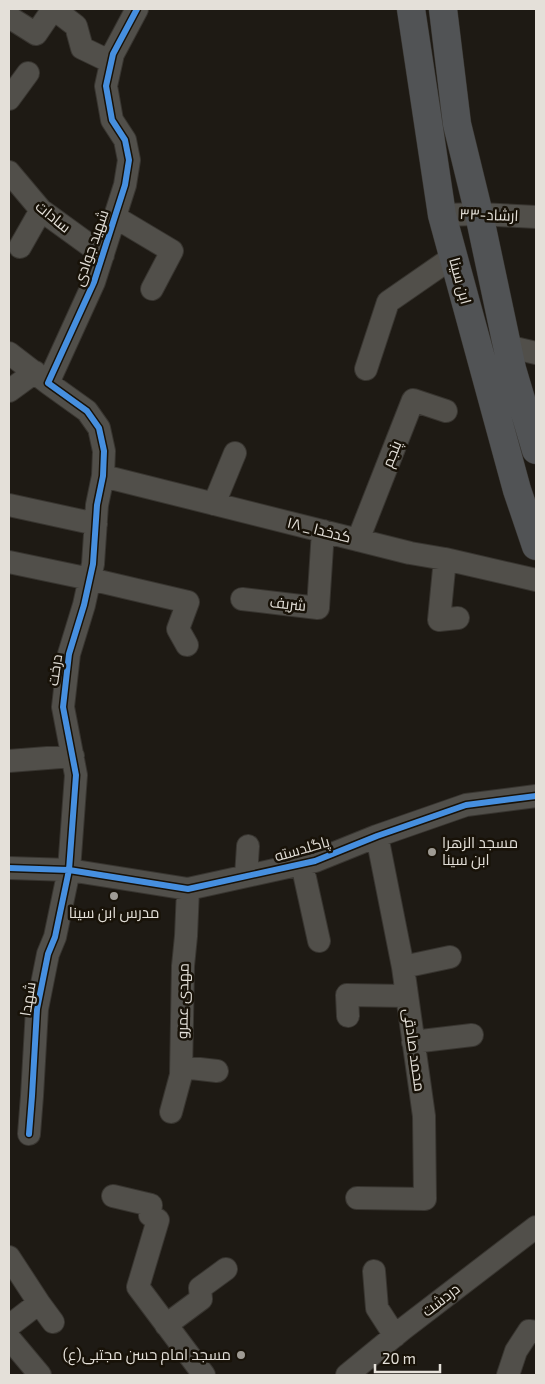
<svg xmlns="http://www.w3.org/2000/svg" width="545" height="1384" font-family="'Exo 2',Cairo,sans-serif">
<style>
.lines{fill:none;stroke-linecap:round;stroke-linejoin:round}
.minor-casing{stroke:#383530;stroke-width:24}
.major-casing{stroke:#383530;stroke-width:29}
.minor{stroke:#514f4a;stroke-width:22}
.major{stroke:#515355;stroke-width:28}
.cycleway-casing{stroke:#181208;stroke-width:9}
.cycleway{stroke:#468fdf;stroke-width:6}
.poi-dot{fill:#9f9b94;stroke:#181208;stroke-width:2}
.labels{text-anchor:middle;stroke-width:5;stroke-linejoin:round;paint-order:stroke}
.street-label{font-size:15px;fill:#e4e0d9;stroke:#181208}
.poi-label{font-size:15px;fill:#e4e0d9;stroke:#181208;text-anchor:start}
</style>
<rect width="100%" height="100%" fill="#1e1a14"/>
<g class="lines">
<!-- minor casing -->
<g class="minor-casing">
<path id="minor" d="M 54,9 L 76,26 L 82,48 L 111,62
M 9,17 L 36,34 L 53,9
M 9,99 L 28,73
M 9,172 L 41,210 L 103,255
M 442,215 L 479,214 L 536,217
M 115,217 L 172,251 L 152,289
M 20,247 L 41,210
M 506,346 L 536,353
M 9,353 L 48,383
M 366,369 L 388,302 L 453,257
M 9,391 L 35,372
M 103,476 L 410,553 L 445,559 L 536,580
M 214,504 L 235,453
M 9,505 L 96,524
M 358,540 L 413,400 L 446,411
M 445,559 L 439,620 L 458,618
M 9,562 L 90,579 L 188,602 L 178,629 L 187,645
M 242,599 L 318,608 L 323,531
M 9,761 L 73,756
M 302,864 L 319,941
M 9,868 L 69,870 L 188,889 L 315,861 L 377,836 L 466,805 L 536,796
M 246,876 L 248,846
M 403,967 L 450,957
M 348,1016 L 347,995 L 406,996
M 413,1042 L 472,1035
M 182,1067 L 217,1071
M 171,1112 L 181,1075 L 183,966 L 186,936 L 188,889
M 29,1134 L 32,1096 L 37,1009 L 48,954 L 55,937 L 69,870 L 76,775 L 63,707 L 69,654 L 84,605 L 93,564 L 97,505 L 103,476 L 104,451 L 99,428 L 87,411 L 48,383 L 94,282 L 125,185 L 129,160 L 125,140 L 112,120 L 106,86 L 113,54 L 137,9
M 113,1196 L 151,1205 L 150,1215 L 158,1220 L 138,1287 L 204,1375
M 357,1198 L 425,1199 L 424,1116 L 403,967 L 377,836
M 9,1257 L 39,1303 L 53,1322
M 374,1271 L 377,1308 L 395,1336
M 166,1325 L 201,1299 L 200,1288 L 226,1269
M 9,1326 L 39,1303
M 9,1338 L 40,1375
M 347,1375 L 403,1329 L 536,1227
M 508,1375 L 516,1351 L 529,1331 L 536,1332"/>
</g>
<!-- major casing -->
<g class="major-casing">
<path id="major" d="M 411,9 L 442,215 L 517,490 L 536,546
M 443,9 L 457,124 L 479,214 L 512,369 L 536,450"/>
</g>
<!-- minor -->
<use href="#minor" class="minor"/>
<!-- major -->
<use href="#major" class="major"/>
<!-- cycleway casing -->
<g class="cycleway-casing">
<path id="cycleway" d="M 9,868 L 69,870 L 188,889 L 315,861 L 377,836 L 466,805 L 536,796
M 29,1134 L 32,1096 L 37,1009 L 48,954 L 55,937 L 69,870 L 76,775 L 63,707 L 69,654 L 84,605 L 93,564 L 97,505 L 103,476 L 104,451 L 99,428 L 87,411 L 48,383 L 94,282 L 125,185 L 129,160 L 125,140 L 112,120 L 106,86 L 113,54 L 137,9"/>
</g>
<!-- cycleway -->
<use href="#cycleway" class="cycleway"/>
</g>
<!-- markers -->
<g class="poi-dot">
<circle cx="432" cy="852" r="5"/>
<circle cx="114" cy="896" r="5"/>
<circle cx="241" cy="1355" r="5"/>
</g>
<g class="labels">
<!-- street labels -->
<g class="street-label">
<text transform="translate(489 215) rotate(2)" y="5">۳۳-ارشاد</text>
<text transform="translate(53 217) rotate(39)" y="5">سادات</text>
<text transform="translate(91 248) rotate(-71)" y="5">شهید جوادی</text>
<text transform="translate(460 281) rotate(75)" y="5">ابن سینا</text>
<text transform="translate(392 454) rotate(-68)" y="5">پنجم</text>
<text transform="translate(319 530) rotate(14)" y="5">۱۸ _ کدخدا</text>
<text transform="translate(288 604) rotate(6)" y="5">شریف</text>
<text transform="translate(55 670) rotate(-82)" y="5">درخت</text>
<text transform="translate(302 849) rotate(-16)" y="5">پاگلدسته</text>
<text transform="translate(28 999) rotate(-81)" y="5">شهدا</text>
<text transform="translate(183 1001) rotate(-89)" y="5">مهدی عمرو</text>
<text transform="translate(414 1050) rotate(82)" y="5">محمد صادقی</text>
<text transform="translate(441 1300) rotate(-38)" y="5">دردشت</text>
</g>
<!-- poi labels -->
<g class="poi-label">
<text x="442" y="848">مسجد الزهرا<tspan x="442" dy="17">ابن سینا</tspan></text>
<text x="114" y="918" text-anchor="middle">مدرس ابن سینا</text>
<text x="231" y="1360" text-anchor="end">مسجد امام حسن مجتبی(ع)</text>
</g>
</g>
<!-- border -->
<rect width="545" height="1384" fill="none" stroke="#e4e0d9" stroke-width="20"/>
<!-- scale -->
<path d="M375 1364v8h65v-8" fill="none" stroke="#e4e0d9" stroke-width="2.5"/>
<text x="382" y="1364" font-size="15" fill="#e4e0d9" stroke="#181208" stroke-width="4" paint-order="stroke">20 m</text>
</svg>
